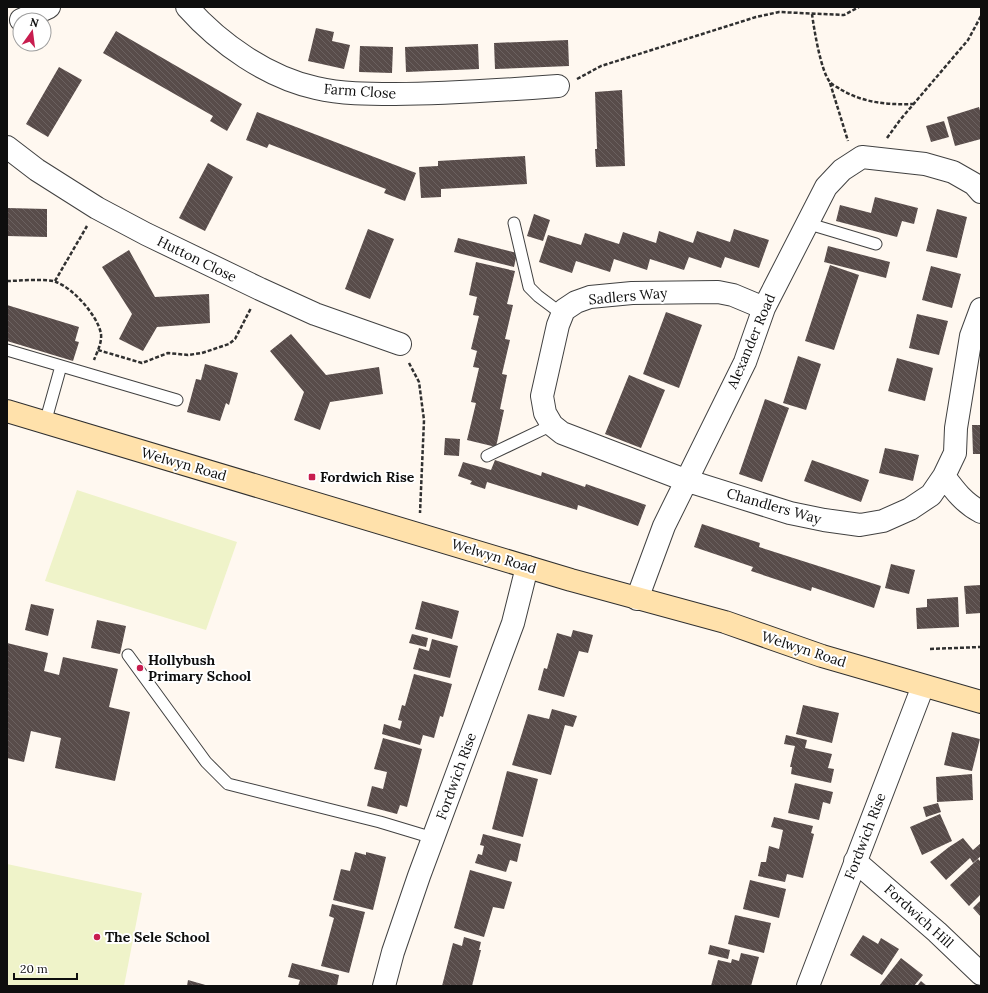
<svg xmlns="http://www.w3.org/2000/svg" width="988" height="993" font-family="Lora,serif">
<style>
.pitch{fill:#eff3c9}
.building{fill:url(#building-back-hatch)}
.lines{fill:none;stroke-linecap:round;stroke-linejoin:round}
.service-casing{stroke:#414141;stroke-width:13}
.minor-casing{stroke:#414141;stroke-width:24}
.secondary-casing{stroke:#303030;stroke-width:24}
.path{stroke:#303030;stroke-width:2.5;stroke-dasharray:4 2;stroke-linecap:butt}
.service{stroke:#fff;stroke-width:11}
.minor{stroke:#fff;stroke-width:22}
.secondary{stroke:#ffe1ab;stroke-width:22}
.poi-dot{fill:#c81d4f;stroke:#fff;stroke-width:1.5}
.labels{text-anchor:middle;stroke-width:4;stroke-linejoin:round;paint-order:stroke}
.street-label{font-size:14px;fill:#0e0e0e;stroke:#fff}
.poi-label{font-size:14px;font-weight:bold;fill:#0e0e0e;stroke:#fff;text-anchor:start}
</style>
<defs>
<pattern id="building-back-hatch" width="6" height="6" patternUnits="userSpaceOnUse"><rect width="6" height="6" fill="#584c4a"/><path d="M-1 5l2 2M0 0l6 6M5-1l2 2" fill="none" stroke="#6b6160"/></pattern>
</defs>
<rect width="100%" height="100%" fill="#fff8f0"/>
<!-- pitch -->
<path class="pitch" d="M 77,490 L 237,542 L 206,630 L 45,581 Z
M 7,864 L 142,893 L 124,986 L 7,986 Z"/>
<!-- building -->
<path class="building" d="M 316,28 L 334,32 L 332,41 L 350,45 L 344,69 L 308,61 Z
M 116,31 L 242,104 L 227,131 L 210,121 L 213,116 L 103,53 Z
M 568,40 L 569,66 L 495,69 L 494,43 Z
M 478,44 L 479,69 L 406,72 L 405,47 Z
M 360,46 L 393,47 L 392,73 L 359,72 Z
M 59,67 L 82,80 L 48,137 L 26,124 Z
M 622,90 L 625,166 L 596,167 L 595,149 L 597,149 L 595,92 Z
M 979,107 L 981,114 L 981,139 L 955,146 L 947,117 Z
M 257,112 L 416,173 L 405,201 L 384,193 L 386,189 L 269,144 L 267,148 L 246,140 Z
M 944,121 L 949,137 L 931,142 L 926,126 Z
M 525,156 L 527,184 L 441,189 L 441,197 L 421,198 L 419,167 L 438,166 L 438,161 Z
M 208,163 L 233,177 L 205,231 L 179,218 Z
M 875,197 L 918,208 L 914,224 L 902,221 L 897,237 L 836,221 L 840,205 L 871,213 Z
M 7,208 L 47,209 L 47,237 L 7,236 Z
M 937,209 L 967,217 L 957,258 L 926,251 Z
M 534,214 L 550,220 L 543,241 L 527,236 Z
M 368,229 L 394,239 L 370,299 L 345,289 Z
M 734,229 L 769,240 L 759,268 L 725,257 L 721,268 L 689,257 L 684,270 L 650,259 L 647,270 L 614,259 L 610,272 L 576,261 L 572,273 L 539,262 L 548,235 L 581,245 L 585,233 L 619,244 L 623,232 L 656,243 L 659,231 L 693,243 L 697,231 L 730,242 Z
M 458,238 L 517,253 L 514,267 L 454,252 Z
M 828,246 L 890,262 L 886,278 L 824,262 Z
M 129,250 L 155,297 L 209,294 L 210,323 L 157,327 L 143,351 L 119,339 L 132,314 L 102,267 Z
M 476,262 L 515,271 L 507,304 L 513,305 L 505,339 L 510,340 L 502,374 L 507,375 L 500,409 L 504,410 L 496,447 L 467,440 L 476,403 L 471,402 L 479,368 L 473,367 L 477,351 L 471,349 L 479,316 L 473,315 L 477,297 L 469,295 Z
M 830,265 L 859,275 L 834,350 L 805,341 Z
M 931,266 L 961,274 L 952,308 L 922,300 Z
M 7,305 L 79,327 L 75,341 L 79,342 L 73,361 L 7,341 Z
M 666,312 L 702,325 L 679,388 L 643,374 Z
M 917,314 L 948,321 L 939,355 L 909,348 Z
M 291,334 L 326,375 L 379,367 L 383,394 L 330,402 L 320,430 L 294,420 L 304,392 L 270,351 Z
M 798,356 L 821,364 L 806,410 L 783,403 Z
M 897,358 L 933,368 L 925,401 L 888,391 Z
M 205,364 L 238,373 L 229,405 L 226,403 L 220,421 L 187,412 L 196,379 L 201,380 Z
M 629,375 L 665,390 L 641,448 L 605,434 Z
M 765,399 L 789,408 L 762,482 L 739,474 Z
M 972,425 L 981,425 L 981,454 L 973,454 Z
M 445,438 L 460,439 L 459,456 L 444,455 Z
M 885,448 L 919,455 L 913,481 L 879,473 Z
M 495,460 L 541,476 L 542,472 L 585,487 L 586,484 L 646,505 L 638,526 L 578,505 L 577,510 L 487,482 L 485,489 L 470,484 L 472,481 L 458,476 L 463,462 L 491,470 Z
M 812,460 L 869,480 L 861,502 L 804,481 Z
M 702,524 L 760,543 L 759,547 L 881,586 L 874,608 L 812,587 L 811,591 L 751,571 L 753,567 L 694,547 Z
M 891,564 L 915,570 L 909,594 L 885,588 Z
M 981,585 L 981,613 L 966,614 L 964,586 Z
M 958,597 L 959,627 L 917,629 L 916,608 L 927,607 L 927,599 Z
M 422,601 L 459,611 L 452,639 L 415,629 Z
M 31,604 L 54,609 L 48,636 L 25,630 Z
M 97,620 L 126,626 L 120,654 L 91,648 Z
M 573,630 L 593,635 L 588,653 L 579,651 L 564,697 L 538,690 L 544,668 L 547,669 L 557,633 L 571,637 Z
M 412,634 L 428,638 L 426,647 L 409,643 Z
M 432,639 L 458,646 L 450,678 L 413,669 L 419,648 L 429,651 Z
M 7,643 L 48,653 L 44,671 L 59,675 L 63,657 L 118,669 L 109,707 L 130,712 L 115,781 L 55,768 L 61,738 L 31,731 L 24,762 L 7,758 Z
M 414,674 L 452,684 L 443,717 L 440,716 L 434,738 L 423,735 L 420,745 L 382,734 L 384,724 L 400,729 L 402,721 L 398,720 L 402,705 L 405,706 Z
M 803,705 L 839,713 L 832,743 L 796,734 Z
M 552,709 L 577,716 L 573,727 L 565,725 L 551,775 L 512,765 L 528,714 L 549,719 Z
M 952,732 L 980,739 L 972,771 L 944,765 Z
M 786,735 L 807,740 L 805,748 L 832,754 L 828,768 L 834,769 L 831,783 L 791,774 L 792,767 L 790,767 L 795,746 L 784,744 Z
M 383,738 L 422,749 L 407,807 L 400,805 L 397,814 L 367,806 L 372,786 L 383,789 L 387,772 L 374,769 Z
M 507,771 L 538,779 L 523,837 L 492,829 Z
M 972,774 L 973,800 L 937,802 L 936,777 Z
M 795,783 L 833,792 L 830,804 L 823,802 L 819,820 L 788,813 Z
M 938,803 L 941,812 L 926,817 L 923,807 Z
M 940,814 L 952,841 L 922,855 L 910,827 Z
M 774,817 L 813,826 L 811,833 L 814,834 L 803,878 L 787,874 L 785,882 L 758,876 L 761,862 L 766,862 L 769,846 L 779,849 L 783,830 L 771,827 Z
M 483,834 L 521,844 L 517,862 L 510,860 L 506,872 L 475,863 L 478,854 L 482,855 L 484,846 L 480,845 Z
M 963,838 L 973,850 L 981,843 L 981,856 L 973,863 L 970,858 L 946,880 L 930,862 L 949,847 Z
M 355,852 L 366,855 L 366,852 L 386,857 L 373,910 L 333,900 L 341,869 L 350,871 Z
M 978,859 L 981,862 L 981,894 L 969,906 L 950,885 Z
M 470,870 L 512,882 L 504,909 L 493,907 L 484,937 L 454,928 Z
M 750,880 L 786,889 L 779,918 L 743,909 Z
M 981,900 L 981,917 L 973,908 Z
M 332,904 L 365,912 L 349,973 L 321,966 L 334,918 L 329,916 Z
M 735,915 L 771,923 L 764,953 L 728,944 Z
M 863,935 L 878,944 L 881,938 L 899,949 L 882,975 L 850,955 Z
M 464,937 L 481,942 L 479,950 L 481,950 L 472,986 L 442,986 L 453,943 L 462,946 Z
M 710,945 L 730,950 L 728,959 L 708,954 Z
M 741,953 L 759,957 L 751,986 L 711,986 L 718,960 L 731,963 L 732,959 L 739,961 Z
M 901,958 L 923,975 L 914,986 L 879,986 Z
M 292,963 L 339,975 L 337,986 L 298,986 L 300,980 L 288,977 Z
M 188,980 L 209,986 L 187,986 Z
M 921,981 L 927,986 L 917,986 Z"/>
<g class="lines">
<!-- service casing -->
<g class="service-casing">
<path id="service" d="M 514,223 L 529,287 L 538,296 L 562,314
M 806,223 L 876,244
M 7,350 L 177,400
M 45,423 L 61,366
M 487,456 L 552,425
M 128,655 L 206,762 L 228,784 L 380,822 L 433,838"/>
</g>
<!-- minor casing -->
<g class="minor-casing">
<path id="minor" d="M 187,7 C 220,44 267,77 316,88 C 342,94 368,94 395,94 C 450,94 504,90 558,86
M 21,20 L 49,7
M 7,147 L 37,170 L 97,208 L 146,234 L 260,289 L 315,314 L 400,344
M 764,308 L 733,295 L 718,292 L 632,293 L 590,297 L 576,302 L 564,310 L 558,325 L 542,396 L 545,413 L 552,425 L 562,433 L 685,480 L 790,513 L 824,520 L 860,525 L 883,521 L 910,509 L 931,495 L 944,476 L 955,453 L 956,428 L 971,336 L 981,309
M 944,476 C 955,491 964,503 981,512
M 637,599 L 664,526 L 745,362 L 764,308 L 826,187 L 842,170 L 862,157 L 925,164 L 953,172 L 974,184 L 981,192
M 855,861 L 937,932 L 981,974
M 384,986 L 393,952 L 419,876 L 513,623 L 527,567
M 808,986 L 923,686"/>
</g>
<!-- secondary casing -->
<g class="secondary-casing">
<path id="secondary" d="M 7,411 L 571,580 L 725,622 L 822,656 L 981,702"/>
</g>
<!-- path -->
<path class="path" d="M 812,14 C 814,29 821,72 830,82 C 832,85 837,87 840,89 C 863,103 888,105 914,104
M 577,79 L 601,66 L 756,17 L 779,12 L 844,15 L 859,7
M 830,83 L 848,141
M 887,138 L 900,120 L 968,40 L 981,16
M 7,281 C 18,281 48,278 56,282 C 73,288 98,316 101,334 C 102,343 97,352 94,360
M 55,281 L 87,226
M 98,350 L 142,363 L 168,353 L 188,355 L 202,353 L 229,344 L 235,339 L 251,308
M 409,363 L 419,382 L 424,420 L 420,513
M 930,649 L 981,647"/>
<!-- service -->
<use href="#service" class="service"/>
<!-- minor -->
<use href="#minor" class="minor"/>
<!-- secondary -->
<use href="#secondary" class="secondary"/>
</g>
<!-- markers -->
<g class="poi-dot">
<rect x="308" y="473" width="8" height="8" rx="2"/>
<circle cx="140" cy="668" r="4"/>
<circle cx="97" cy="937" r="4"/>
</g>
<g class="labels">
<!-- street labels -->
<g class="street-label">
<text transform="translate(360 91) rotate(4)" y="5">Farm Close</text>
<text transform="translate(197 259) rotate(26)" y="5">Hutton Close</text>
<text transform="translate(628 296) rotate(-5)" y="5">Sadlers Way</text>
<text transform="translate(751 341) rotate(-67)" y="5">Alexander Road</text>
<text transform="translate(184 464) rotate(16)" y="5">Welwyn Road</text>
<text transform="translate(774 506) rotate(16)" y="5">Chandlers Way</text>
<text transform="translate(494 556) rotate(17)" y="5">Welwyn Road</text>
<text transform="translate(804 649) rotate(18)" y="5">Welwyn Road</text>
<text transform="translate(456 776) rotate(-70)" y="5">Fordwich Rise</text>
<text transform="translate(865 836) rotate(-69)" y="5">Fordwich Rise</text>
<text transform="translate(919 916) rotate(42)" y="5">Fordwich Hill</text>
</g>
<!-- poi labels -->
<g class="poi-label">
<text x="320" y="482">Fordwich Rise</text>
<text x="148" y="665">Hollybush<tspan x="148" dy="16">Primary School</tspan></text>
<text x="105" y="942">The Sele School</text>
</g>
</g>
<!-- border -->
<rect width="988" height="993" fill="none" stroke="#0e0e0e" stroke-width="16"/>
<!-- north arrow -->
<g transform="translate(32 32) rotate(14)"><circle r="19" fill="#ffffff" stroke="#9f9f9f"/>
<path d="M0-3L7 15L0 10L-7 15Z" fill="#c81d4f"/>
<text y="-6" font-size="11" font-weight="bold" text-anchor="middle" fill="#0e0e0e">N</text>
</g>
<!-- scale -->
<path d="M14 973v6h63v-6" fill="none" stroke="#0e0e0e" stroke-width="2"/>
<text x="20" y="973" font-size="12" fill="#0e0e0e" stroke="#ffffff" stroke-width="3" paint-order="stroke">20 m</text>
</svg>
